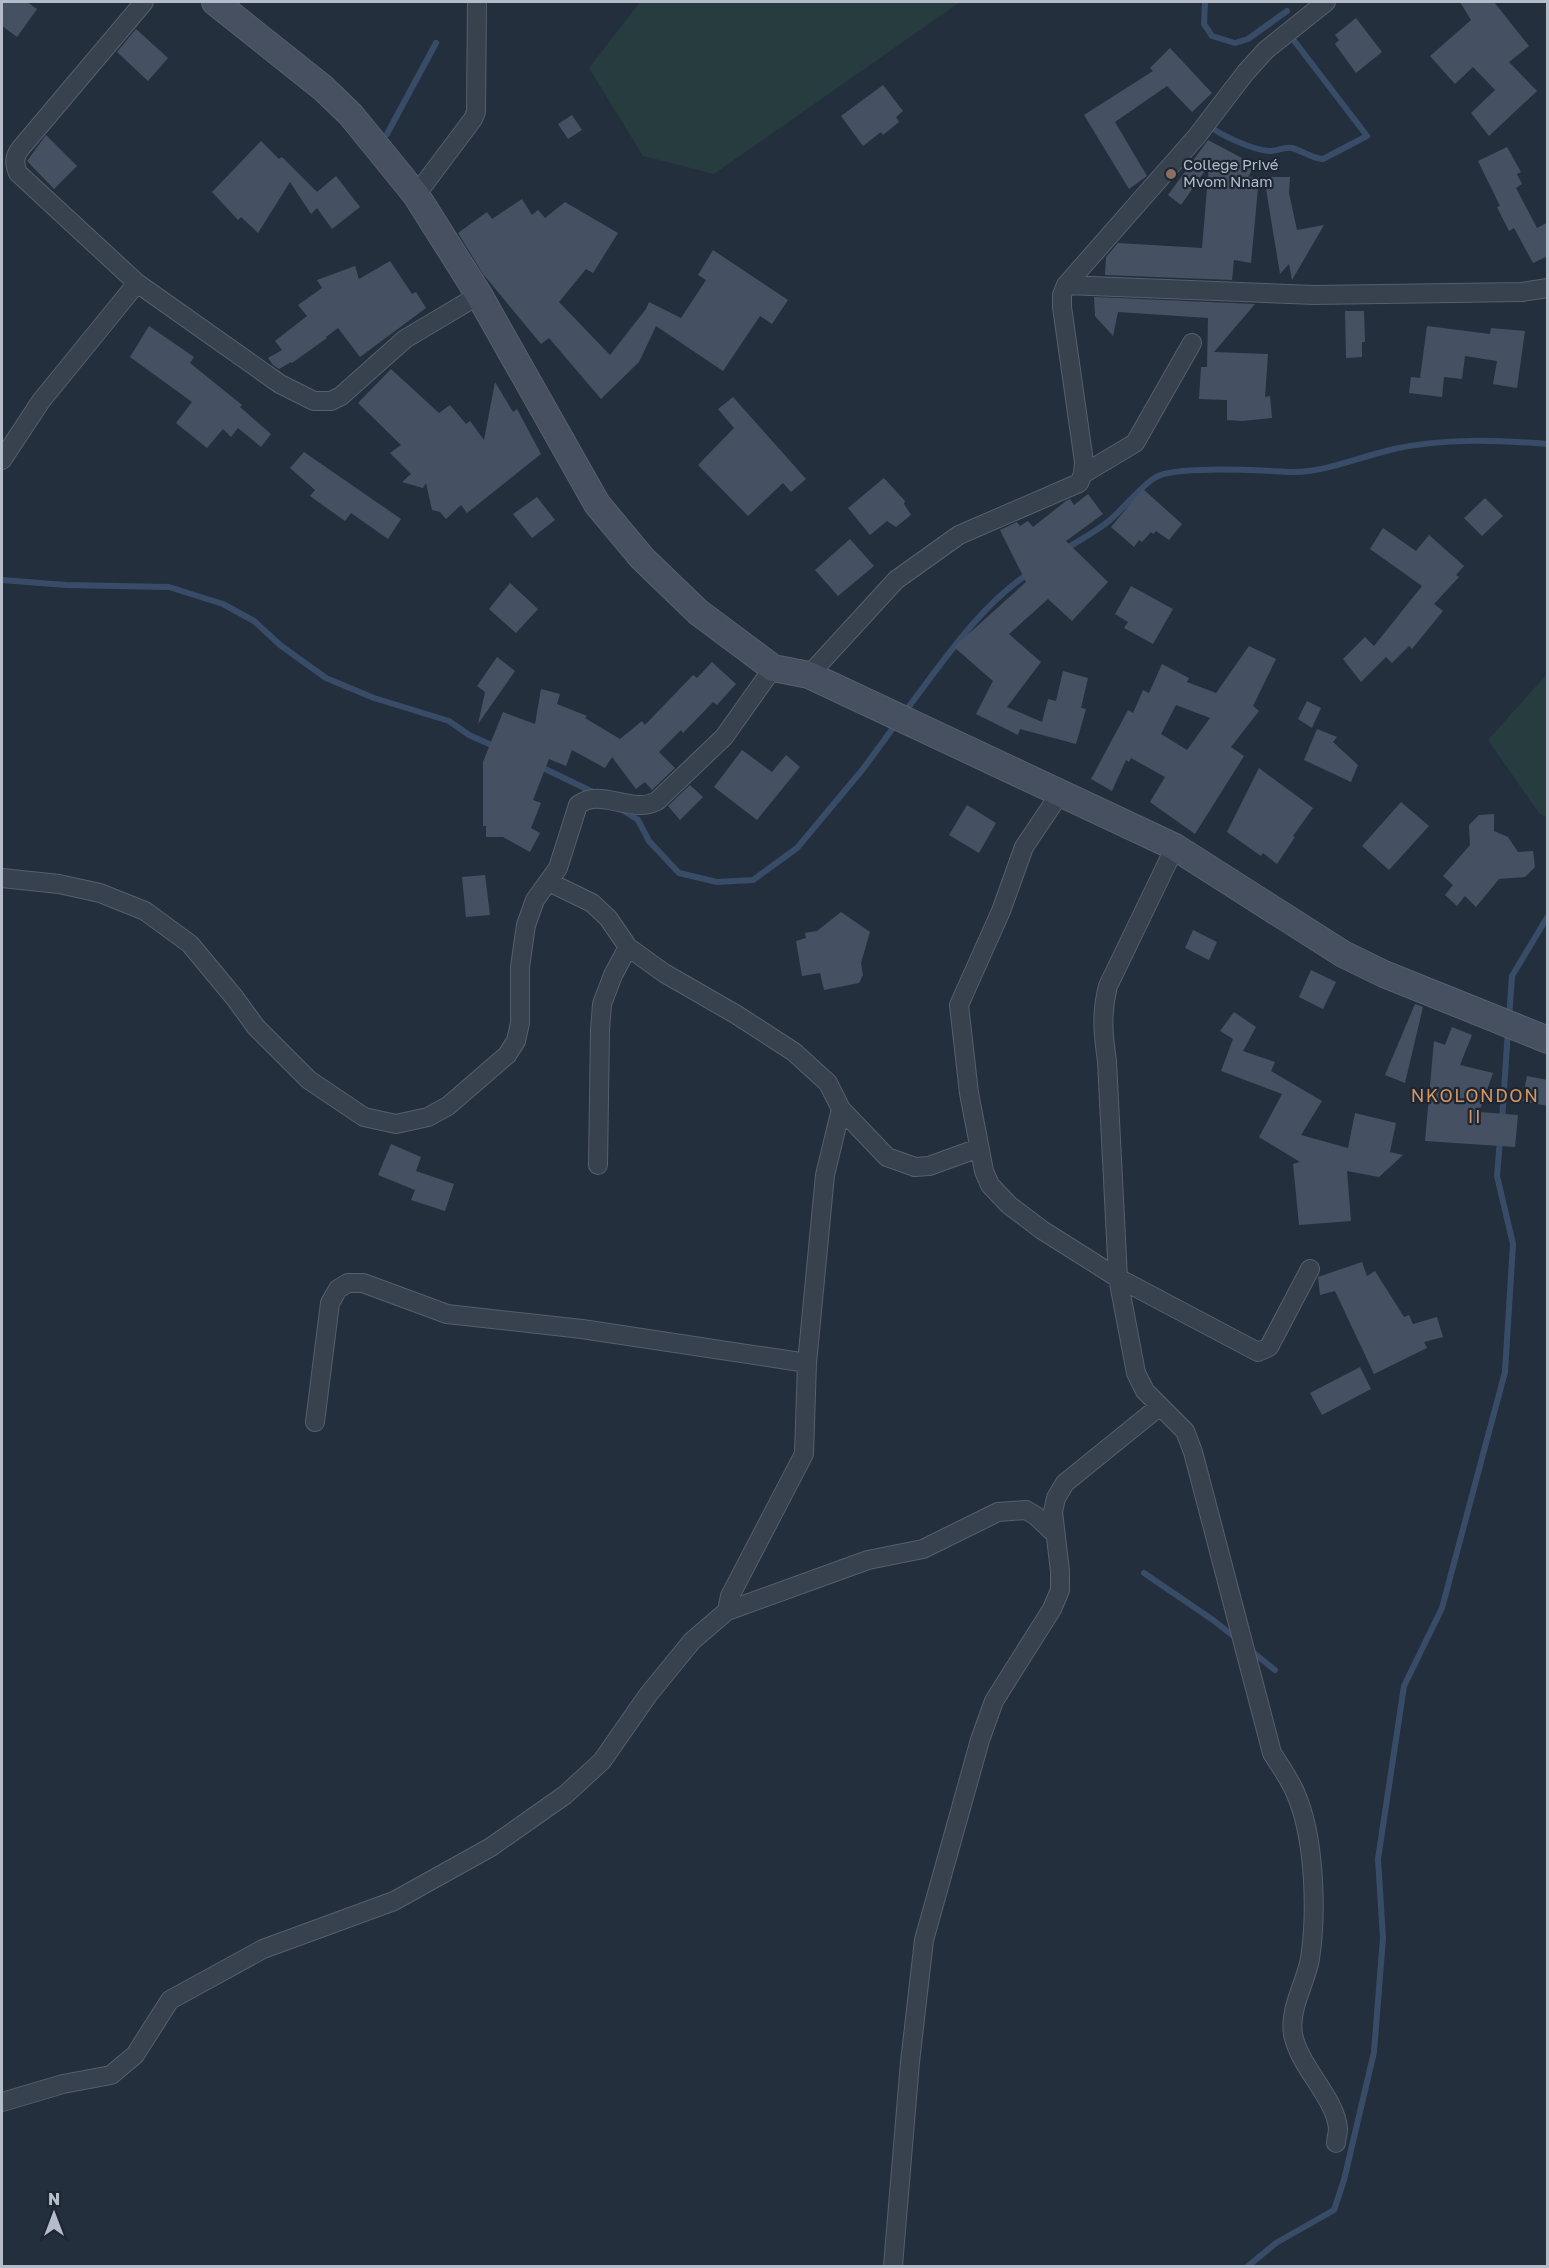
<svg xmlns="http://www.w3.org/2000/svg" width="1549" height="2268" font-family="'Golos Text',sans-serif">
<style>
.green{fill:#263c3f}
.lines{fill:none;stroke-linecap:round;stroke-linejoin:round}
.stream{stroke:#394c67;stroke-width:6}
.building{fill:#455162;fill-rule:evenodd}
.street-casing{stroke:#565f6c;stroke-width:20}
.secondary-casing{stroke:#565f6c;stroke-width:28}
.street{stroke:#38414e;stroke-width:18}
.secondary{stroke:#465061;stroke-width:26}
.education-dot{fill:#8d6e63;stroke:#1d2633;stroke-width:2}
.labels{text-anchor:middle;stroke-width:4.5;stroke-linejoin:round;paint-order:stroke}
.poi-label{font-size:15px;fill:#b4bcc9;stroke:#1d2633;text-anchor:start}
.quarter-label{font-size:18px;letter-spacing:1.5px;fill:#d59563;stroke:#1d2633}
</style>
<rect width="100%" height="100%" fill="#242f3e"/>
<!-- green -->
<path class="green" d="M 640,2 L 960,2 L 714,174 L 643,156 L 589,68 Z
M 1547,674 L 1547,818 L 1539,813 L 1488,740 Z"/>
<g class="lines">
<!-- stream -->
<path class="stream" d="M 1205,2 L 1204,24 L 1212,36 L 1235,43 L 1248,39 L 1287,11
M 1208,125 C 1220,135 1253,150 1269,151 C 1277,152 1283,146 1292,148 C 1303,151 1311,158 1323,159 L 1367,136 L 1289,34
M 387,134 L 436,43
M 1064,550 C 1079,540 1096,532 1110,520 C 1124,508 1142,485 1156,477 C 1176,465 1266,471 1292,472 C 1323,473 1363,456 1394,449 C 1445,438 1496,440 1548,444
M 2,580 L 66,585 L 169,587 L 223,604 L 254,621 L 280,645 L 326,678 L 374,698 L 449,721 L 469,735 L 496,747
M 904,713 C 940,666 979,606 1028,574
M 539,766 L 597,794
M 621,809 L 638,820 L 649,841 L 679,873 L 717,882 L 753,880 L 797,848 L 863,769 L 896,724
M 1509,1019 L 1512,976 L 1548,916
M 1502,1121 L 1508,1029
M 1144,1573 L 1213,1620 L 1237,1639
M 1250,1650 L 1275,1670
M 1248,2266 L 1276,2243 L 1334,2210 L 1344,2180 L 1374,2052 L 1383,1938 L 1378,1859 L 1404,1686 L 1442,1608 L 1505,1372 L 1513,1244 L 1497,1176 L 1500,1140"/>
</g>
<!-- building -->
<path class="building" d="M 2,2 L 27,2 L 37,9 L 17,37 L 2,26 Z
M 1460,2 L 1494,2 L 1529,46 L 1509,62 L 1537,91 L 1489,136 L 1471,113 L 1495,90 L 1473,67 L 1455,84 L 1430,56 L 1471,20 Z
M 1356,18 L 1382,52 L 1356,73 L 1335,44 L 1339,40 L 1335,35 Z
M 136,29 L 168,58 L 148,81 L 117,52 Z
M 1170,48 L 1212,93 L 1192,112 L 1167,86 L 1115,122 L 1147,176 L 1129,189 L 1084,115 L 1153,71 L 1150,68 Z
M 883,85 L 903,111 L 896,117 L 899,122 L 883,135 L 881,132 L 863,146 L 841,116 Z
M 572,115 L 582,130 L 568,139 L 558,124 Z
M 46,135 L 77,166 L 54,189 L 27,161 Z
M 1208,140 L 1255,165 L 1248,177 L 1259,177 L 1251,263 L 1234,260 L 1232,280 L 1105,275 L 1106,257 L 1118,243 L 1202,248 L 1209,165 L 1181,205 L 1168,195 Z
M 261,141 L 279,159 L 282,157 L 317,192 L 336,176 L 360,207 L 332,229 L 317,208 L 311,214 L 290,182 L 258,233 L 241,217 L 238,220 L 212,192 Z
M 1507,147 L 1521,172 L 1517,174 L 1522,184 L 1516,188 L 1537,228 L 1548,222 L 1548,256 L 1533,263 L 1514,228 L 1509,231 L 1497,207 L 1500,206 L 1478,161 Z
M 1264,177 L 1290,177 L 1289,193 L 1297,230 L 1324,225 L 1292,280 L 1289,264 L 1280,274 Z
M 522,199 L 532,215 L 538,210 L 545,218 L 565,202 L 618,233 L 593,273 L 586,269 L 559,302 L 610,355 L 646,309 L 649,302 L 681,318 L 706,280 L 698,275 L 713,250 L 788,300 L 772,324 L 760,316 L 723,371 L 656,326 L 639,362 L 601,399 L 549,338 L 541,344 L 483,274 L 458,233 L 487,212 L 492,219 Z
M 390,261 L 412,294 L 416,292 L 426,308 L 360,357 L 338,328 L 326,337 L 327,338 L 292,363 L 291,362 L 279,369 L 273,365 L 268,358 L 282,350 L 275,341 L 307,316 L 298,305 L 322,288 L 317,280 L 355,266 L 359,279 Z
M 1094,297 L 1255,304 L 1214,352 L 1268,354 L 1265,397 L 1270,396 L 1272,418 L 1242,421 L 1227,420 L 1227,400 L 1199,399 L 1201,367 L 1207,367 L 1208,318 L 1118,312 L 1113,336 L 1095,316 Z
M 1345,311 L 1364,311 L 1365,342 L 1362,342 L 1362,357 L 1346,358 Z
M 149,326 L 194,357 L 190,363 L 242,405 L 240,407 L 271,434 L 261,447 L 238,428 L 231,437 L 223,429 L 207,448 L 176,423 L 192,402 L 130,357 Z
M 1427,326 L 1490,334 L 1491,328 L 1525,331 L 1517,388 L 1493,384 L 1497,361 L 1465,356 L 1462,379 L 1444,377 L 1442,397 L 1409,393 L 1411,377 L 1420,378 Z
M 391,369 L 439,413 L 450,405 L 466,424 L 470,421 L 484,440 L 495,382 L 513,412 L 517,409 L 541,454 L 467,513 L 461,505 L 446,519 L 440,512 L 432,510 L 426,483 L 423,488 L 402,482 L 411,474 L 390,453 L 401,445 L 358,403 Z
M 733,397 L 806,479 L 791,492 L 783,483 L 748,516 L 698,465 L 734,428 L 718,409 Z
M 304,452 L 401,519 L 388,539 L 351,513 L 345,521 L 310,496 L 315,490 L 290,468 Z
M 884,478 L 905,501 L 904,504 L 911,515 L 896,527 L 887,521 L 870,535 L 848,508 Z
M 1143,489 L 1182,524 L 1169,540 L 1156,531 L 1153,534 L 1151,532 L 1142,542 L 1139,540 L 1134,547 L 1111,527 Z
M 1088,494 L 1103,514 L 1066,541 L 1108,582 L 1072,621 L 1048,599 L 1009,634 L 1041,662 L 1007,707 L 1042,722 L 1048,699 L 1056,701 L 1063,671 L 1088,678 L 1081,708 L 1086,709 L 1076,744 L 1020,729 L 1018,735 L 976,714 L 993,681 L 954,647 L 1026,582 L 1000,530 L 1017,522 L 1020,526 L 1028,521 L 1033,527 L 1066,501 L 1070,499 L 1074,505 Z
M 537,497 L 555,520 L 532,538 L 513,514 Z
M 1485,498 L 1503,516 L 1482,536 L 1464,518 Z
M 1383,528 L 1416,551 L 1429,535 L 1464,566 L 1456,575 L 1459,577 L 1434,604 L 1443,611 L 1412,649 L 1409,646 L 1392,663 L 1386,657 L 1361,682 L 1343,659 L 1365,637 L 1374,646 L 1422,586 L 1370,549 Z
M 850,539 L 874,566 L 838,596 L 815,570 Z
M 510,583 L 538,609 L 516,633 L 489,609 Z
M 1131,586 L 1173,609 L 1153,644 L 1124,628 L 1128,622 L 1115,614 Z
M 1249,646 L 1276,659 L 1253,706 L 1259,711 L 1231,747 L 1244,756 L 1195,834 L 1150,802 L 1165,777 L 1131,758 L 1129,762 L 1126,760 L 1112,791 L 1091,779 L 1128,710 L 1133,713 L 1143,690 L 1149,693 L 1162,664 L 1189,678 L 1187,682 L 1216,693 ZM 1176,705 L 1210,718 L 1187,750 L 1161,734 Z
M 497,657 L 515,671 L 478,724 L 485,692 L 477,686 Z
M 712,662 L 736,684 L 717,705 L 713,702 L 683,733 L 681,730 L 659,752 L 675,768 L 652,790 L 645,782 L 636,789 L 612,757 L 605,768 L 572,750 L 566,766 L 549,759 L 533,800 L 541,803 L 531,828 L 540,833 L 530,852 L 503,837 L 486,837 L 486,826 L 483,826 L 483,762 L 503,712 L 535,724 L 541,689 L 560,694 L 557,704 L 587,716 L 585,718 L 620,739 L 642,721 L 645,725 L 693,675 L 697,678 Z
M 1307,701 L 1321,708 L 1312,728 L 1298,719 Z
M 1317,729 L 1337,737 L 1333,742 L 1358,765 L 1351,782 L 1304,760 Z
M 742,750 L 772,772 L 786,755 L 800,767 L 757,820 L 714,787 Z
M 1259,768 L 1313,808 L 1293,836 L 1295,837 L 1277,864 L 1263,853 L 1261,856 L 1227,832 Z
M 690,785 L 703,797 L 680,820 L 668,806 Z
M 1401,802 L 1429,826 L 1389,870 L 1362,846 Z
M 967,805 L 996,823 L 979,853 L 949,835 Z
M 1494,814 L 1494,831 L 1508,837 L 1518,852 L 1533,851 L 1535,867 L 1525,877 L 1499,879 L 1476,907 L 1465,896 L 1457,906 L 1445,895 L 1453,885 L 1443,876 L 1470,845 L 1469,825 L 1479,815 Z
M 485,875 L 490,915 L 466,917 L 462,877 Z
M 841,912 L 870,932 L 861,963 L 863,975 L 859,983 L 824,990 L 820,973 L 802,976 L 796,941 L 806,938 L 805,933 L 817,931 Z
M 1193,930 L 1217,942 L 1209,960 L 1185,948 Z
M 1311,970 L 1336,982 L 1323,1009 L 1299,997 Z
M 1415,1004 L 1423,1007 L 1405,1083 L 1385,1075 Z
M 1234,1012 L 1256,1027 L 1243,1051 L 1275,1062 L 1271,1071 L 1322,1101 L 1301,1135 L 1348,1148 L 1355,1113 L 1396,1123 L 1390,1152 L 1403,1155 L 1379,1177 L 1347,1171 L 1351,1221 L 1299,1225 L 1293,1164 L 1300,1162 L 1259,1137 L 1282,1094 L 1221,1071 L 1233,1039 L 1220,1031 Z
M 1452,1027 L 1472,1035 L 1460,1065 L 1493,1073 L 1479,1112 L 1518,1115 L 1515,1147 L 1425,1141 L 1434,1041 L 1445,1045 Z
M 1527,1076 L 1548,1080 L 1548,1106 L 1522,1101 Z
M 391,1144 L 421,1157 L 416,1171 L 454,1184 L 445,1211 L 411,1200 L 415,1190 L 378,1175 Z
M 1362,1262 L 1367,1276 L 1375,1271 L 1404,1317 L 1409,1315 L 1413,1324 L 1437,1317 L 1443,1337 L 1424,1342 L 1427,1348 L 1374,1374 L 1335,1291 L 1320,1295 L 1318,1277 Z
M 1360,1367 L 1371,1389 L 1322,1415 L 1310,1393 Z"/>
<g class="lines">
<!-- street casing -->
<g class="street-casing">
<path id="street" d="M 144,2 L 20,149 C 14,157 14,163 18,173 L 137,283 L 280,384 L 314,401 L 331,401 L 341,396 L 405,339 L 479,295
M 416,195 L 473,119 L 476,112 L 477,2
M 1066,285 L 1314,295 L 1522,292 L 1548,288
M 2,460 L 41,401 L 137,283
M 1083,474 L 1135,443 L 1192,343
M 809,675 L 896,580 L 959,535 L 1079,483 L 1083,474 L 1084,462 L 1062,307 L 1062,295 L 1066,285 L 1197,136 L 1246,72 L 1266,50 L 1326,2
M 1061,792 L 1024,847 L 1001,911 L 959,1005 L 969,1093 L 984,1171 L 990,1185 L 1009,1205 L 1042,1230 L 1118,1278 L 1258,1352 L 1269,1347 L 1310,1269
M 1175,847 L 1108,986 C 1101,1013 1103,1034 1107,1061 L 1118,1278 L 1136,1373 L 1145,1391 L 1185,1431 L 1193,1452 L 1272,1753 C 1280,1766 1289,1778 1295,1792 C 1315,1836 1317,1912 1310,1959 C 1305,1985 1289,2008 1293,2034 C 1299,2067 1336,2098 1338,2129 C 1338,2133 1336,2139 1336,2143
M 2,878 L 59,884 L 100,893 L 145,911 L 190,944 L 234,997 L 256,1027 L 309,1080 L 364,1117 L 396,1124 L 428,1117 L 448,1106 L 507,1055 L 516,1041 L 520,1023 L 520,967 L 526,925 L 535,900 L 558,868 L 578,805 C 601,787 631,815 657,801 L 724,737 L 773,668
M 549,882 L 592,903 L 608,918 L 628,947 L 664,973 L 737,1015 L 794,1052 L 828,1083 L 841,1109 L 887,1157 L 915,1167 L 929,1166 L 979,1148
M 598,1165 L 600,1030 L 602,1004 L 613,975 L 628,947
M 315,1422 L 330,1303 L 338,1289 L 348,1283 L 363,1283 L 447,1314 L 582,1329 L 807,1363
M 727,1611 L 730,1596 L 804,1454 L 807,1363 L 825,1175 L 841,1109
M 2,2102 L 63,2084 L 111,2075 L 135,2055 L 170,2000 L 263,1949 L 394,1901 L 491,1847 L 565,1795 L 602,1761 L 648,1695 L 692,1641 L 727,1611 L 868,1560 L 923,1549 L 998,1512 L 1026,1510 L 1036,1516 L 1055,1534
M 893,2266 L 910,2062 L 924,1940 L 980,1740 L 994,1701 L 1052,1609 L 1060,1590 L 1060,1571 L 1053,1512 L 1056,1498 L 1065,1483 L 1160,1406"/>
</g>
<!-- secondary casing -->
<g class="secondary-casing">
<path id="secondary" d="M 215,2 L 323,88 L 351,115 L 416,195 L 479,295 L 597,504 L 642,558 L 698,612 L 773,668 L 809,675 L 1175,847 L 1343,954 L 1384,974 L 1548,1040"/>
</g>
<!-- street -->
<use href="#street" class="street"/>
<!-- secondary -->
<use href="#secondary" class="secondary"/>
</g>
<!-- markers -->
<circle class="education-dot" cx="1171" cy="174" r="6"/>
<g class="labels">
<!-- poi labels -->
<g class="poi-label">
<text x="1183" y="170">College Privé<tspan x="1183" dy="17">Mvom Nnam</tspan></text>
</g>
<!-- quarter labels -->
<g class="quarter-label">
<text x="1475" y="1102">NKOLONDON<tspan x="1475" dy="21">II</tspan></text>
</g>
</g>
<!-- border -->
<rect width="1549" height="2268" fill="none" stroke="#b4bcc9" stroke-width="6"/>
<!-- north arrow -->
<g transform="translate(54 2214)" stroke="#1d2633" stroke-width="4.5" paint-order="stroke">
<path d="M0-4.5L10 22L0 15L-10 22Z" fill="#b4bcc9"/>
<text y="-9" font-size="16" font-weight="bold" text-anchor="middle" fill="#b4bcc9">N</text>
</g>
</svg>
